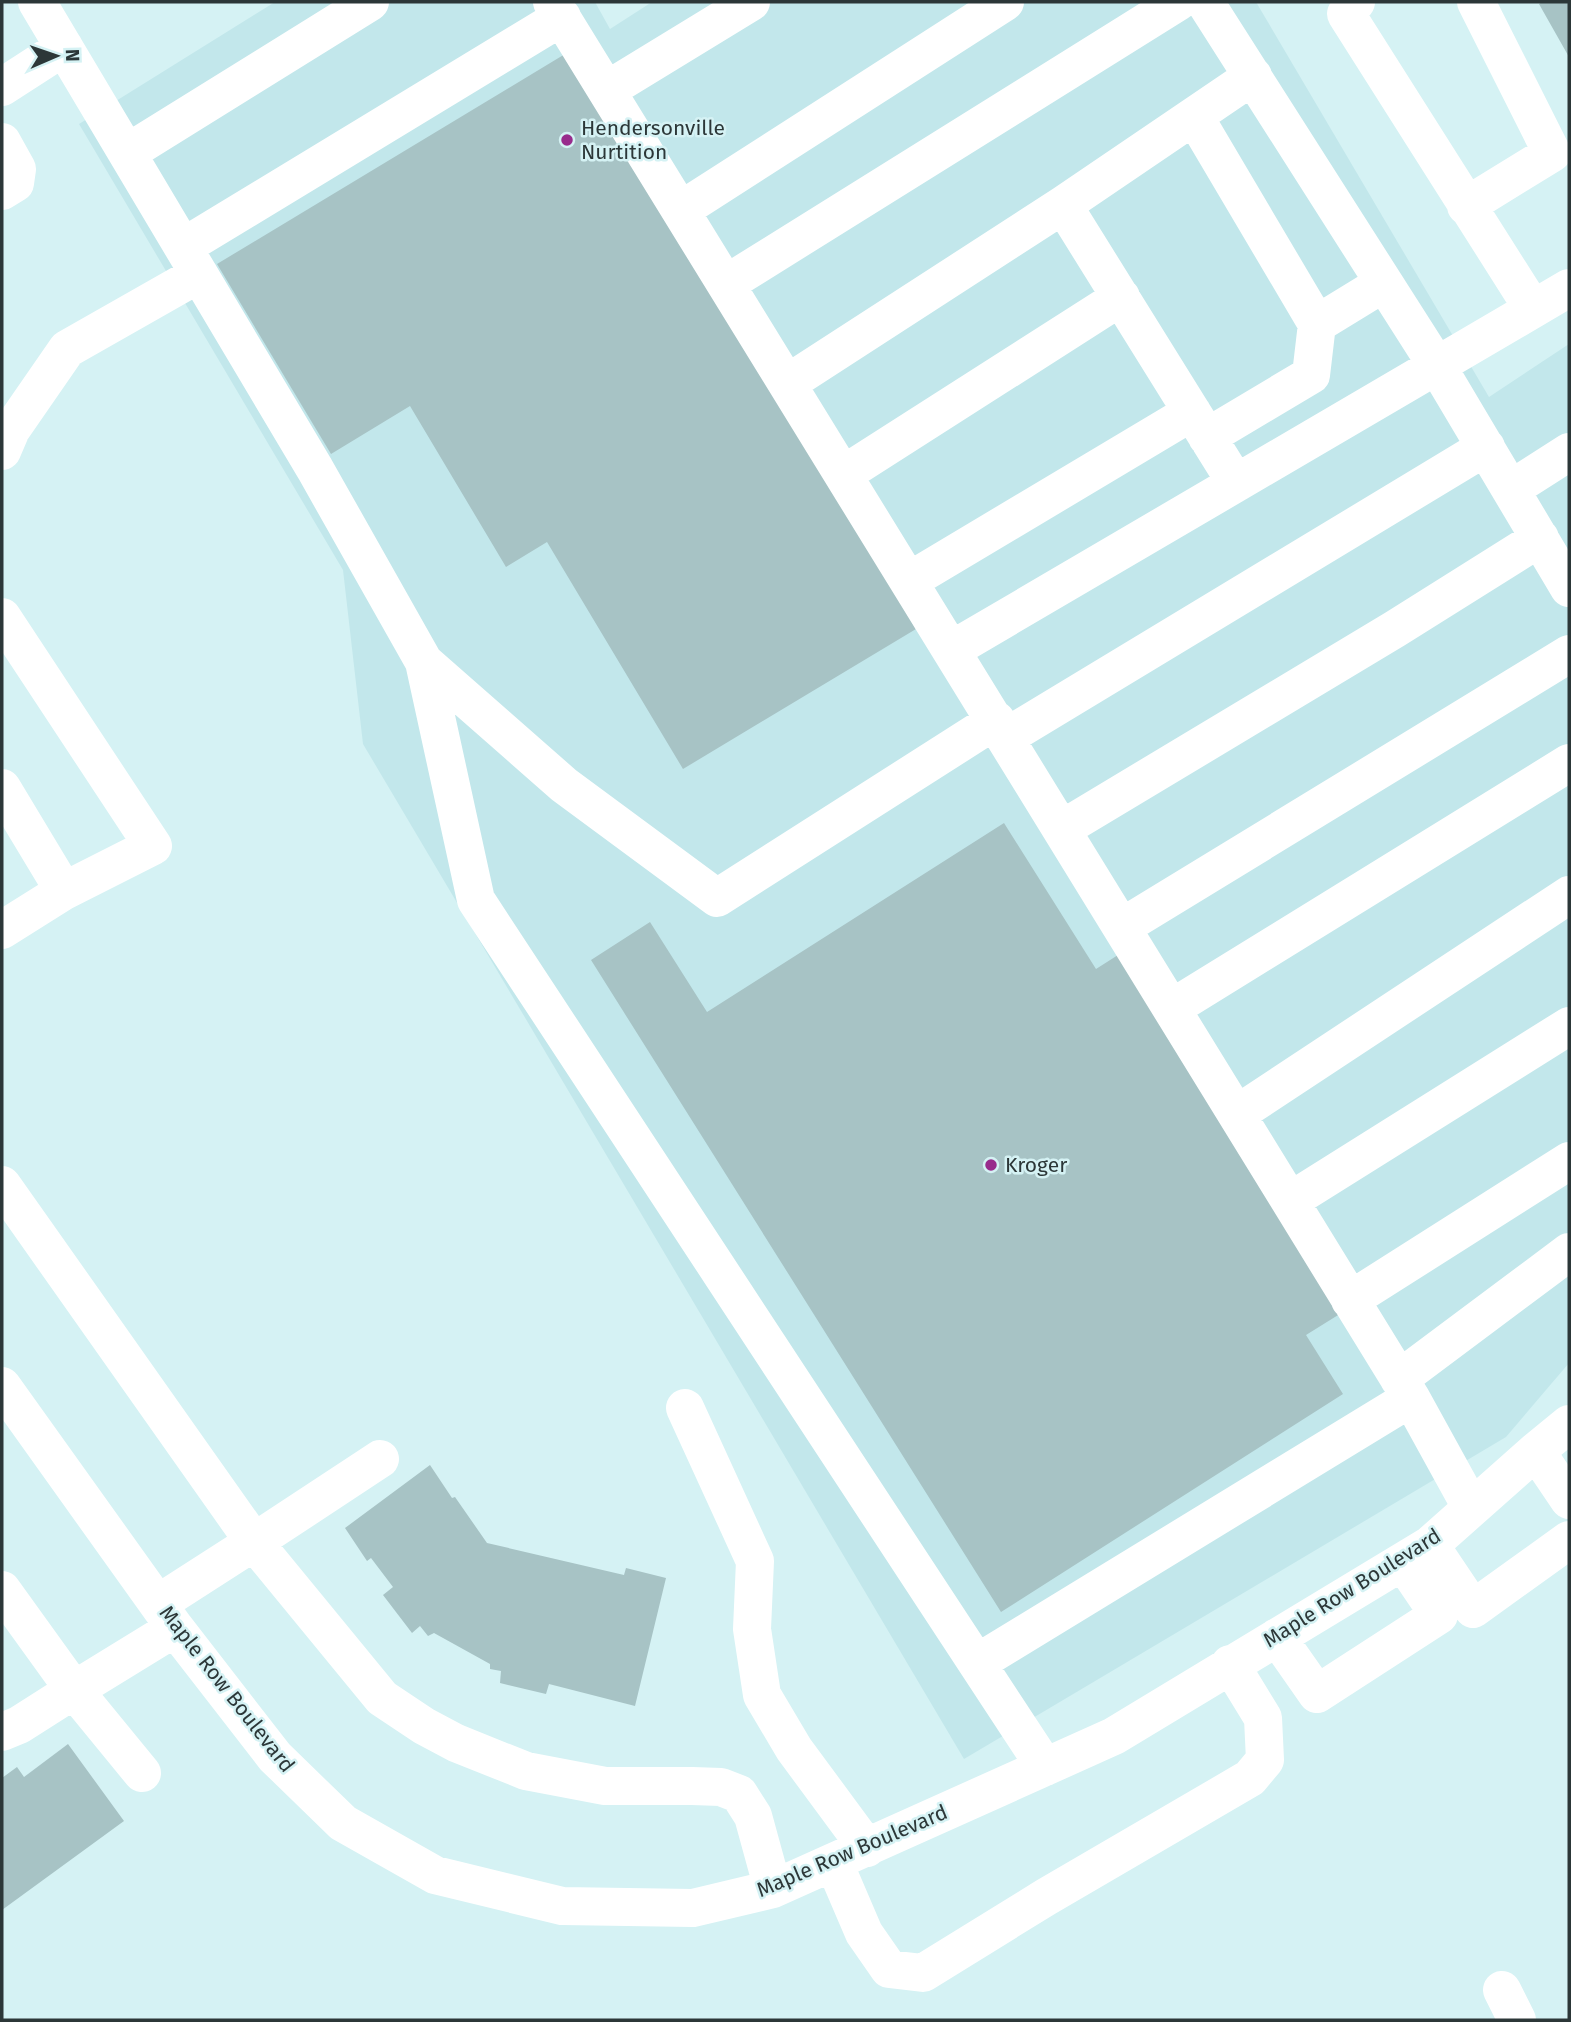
<svg xmlns="http://www.w3.org/2000/svg" width="1571" height="2022" font-family="'Fira Sans',sans-serif">
<style>
.built{fill:#c2e7eb}
.building{fill:#a7c3c5}
.lines{fill:none;stroke-linecap:round;stroke-linejoin:round}
.minor{stroke:#fff;stroke-width:38}
.poi-dot{fill:#982b8c;stroke:#d5f2f4;stroke-width:2.5}
.labels{text-anchor:middle;stroke-width:5;stroke-linejoin:round;paint-order:stroke}
.poi-label{font-size:21px;fill:#2c3738;stroke:#d5f2f4;text-anchor:start}
.street-label{font-size:21px;fill:#2c3738;stroke:#d5f2f4}
</style>
<rect width="100%" height="100%" fill="#d5f2f4"/>
<!-- built -->
<path class="built" d="M 275,2 L 595,2 L 610,29 L 652,2 L 1256,2 L 1489,397 L 1569,344 L 1569,1363 L 1506,1437 L 964,1759 L 363,744 L 343,570 L 79,124 Z"/>
<!-- building -->
<path class="building" d="M 1542,2 L 1569,2 L 1569,57 L 1539,4 Z
M 570,51 L 916,629 L 683,769 L 547,542 L 506,567 L 410,406 L 331,454 L 217,264 Z
M 1004,823 L 1096,969 L 1118,955 L 1343,1312 L 1306,1335 L 1343,1394 L 1001,1612 L 591,960 L 650,922 L 707,1012 Z
M 430,1465 L 452,1498 L 455,1497 L 487,1543 L 624,1575 L 626,1568 L 666,1578 L 635,1706 L 549,1684 L 546,1694 L 500,1683 L 501,1671 L 490,1669 L 490,1664 L 434,1633 L 428,1636 L 420,1626 L 412,1633 L 383,1595 L 393,1587 L 371,1558 L 367,1561 L 345,1528 Z
M 68,1744 L 124,1821 L 2,1910 L 2,1778 L 17,1767 L 24,1777 Z"/>
<g class="lines">
<!-- minor -->
<path class="minor" d="M 37,2 L 315,469 L 424,662 L 476,900 L 1045,1767
M 552,2 L 1411,1398 L 1471,1507
M 1205,2 L 1437,366 L 1569,588
M 1356,2 L 1346,14 L 1533,309
M 2,87 L 64,47
M 607,90 L 751,2
M 1194,116 L 1317,324 L 1384,283
M 2,142 L 17,169 L 15,183 L 2,191
M 127,153 L 370,2
M 1466,206 L 1552,153 L 1476,2
M 681,210 L 1005,2
M 183,247 L 562,17
M 726,284 L 1178,2
M 788,383 L 1063,205
M 1207,437 L 1311,375 L 1317,324
M 2,451 L 11,430 L 67,349 L 199,274
M 844,474 L 1121,297
M 1236,483 L 1063,205 L 1253,76
M 1511,489 L 1569,452
M 909,581 L 1192,412
M 2,617 L 153,846 L 64,891 L 2,930
M 953,649 L 1569,288
M 424,662 L 564,785 L 717,898 L 996,720
M 1006,737 L 1486,447
M 2,788 L 64,891
M 1062,829 L 1395,629 L 1540,538
M 1122,927 L 1569,654
M 1172,1008 L 1569,763
M 1237,1114 L 1569,895
M 2,1185 L 254,1542 L 380,1459
M 1290,1201 L 1569,1026
M 1350,1300 L 1569,1161
M 1399,1379 L 1569,1252
M 2,1386 L 175,1628 L 275,1757 L 343,1823 L 435,1875 L 562,1906 L 693,1908 L 773,1889 L 1114,1736 L 1430,1545 L 1536,1451 L 1569,1424
M 685,1408 L 755,1561 L 752,1629 L 762,1695 L 794,1749 L 867,1848
M 1536,1451 L 1569,1500
M 1430,1545 L 1473,1609 L 1569,1540
M 2,1590 L 74,1690 L 175,1628
M 159,1603 L 254,1542 L 382,1698 L 424,1726 L 456,1743 L 526,1771 L 605,1786 L 692,1786 L 721,1787 L 739,1794 L 753,1816 L 773,1889
M 1277,1637 L 1317,1694 L 1439,1615 L 1403,1562
M 977,1663 L 1411,1398
M 2,1732 L 19,1725 L 74,1690 L 142,1773
M 834,1863 L 864,1933 L 889,1969 L 923,1973 L 1046,1897 L 1250,1778 L 1265,1760 L 1263,1718 L 1230,1664
M 1502,1990 L 1517,2020"/>
</g>
<!-- markers -->
<g class="poi-dot">
<circle cx="567" cy="140" r="7"/>
<circle cx="991" cy="1165" r="7"/>
</g>
<g class="labels">
<!-- poi labels -->
<g class="poi-label">
<text x="581" y="135">Hendersonville<tspan x="581" dy="24">Nurtition</tspan></text>
<text x="1005" y="1172">Kroger</text>
</g>
<!-- street labels -->
<g class="street-label">
<text transform="translate(1352 1588) rotate(-32)" y="7">Maple Row Boulevard</text>
<text transform="translate(227 1689) rotate(52)" y="7">Maple Row Boulevard</text>
<text transform="translate(852 1851) rotate(-23)" y="7">Maple Row Boulevard</text>
</g>
</g>
<!-- border -->
<rect width="1571" height="2022" fill="none" stroke="#2c3738" stroke-width="7"/>
<!-- north arrow -->
<g transform="translate(56 56) rotate(88)" stroke="#d5f2f4" stroke-width="5" paint-order="stroke">
<path d="M0-5L12 26L0 18L-12 26Z" fill="#2c3738"/>
<text y="-10" font-size="19" font-weight="bold" text-anchor="middle" fill="#2c3738">N</text>
</g>
</svg>
